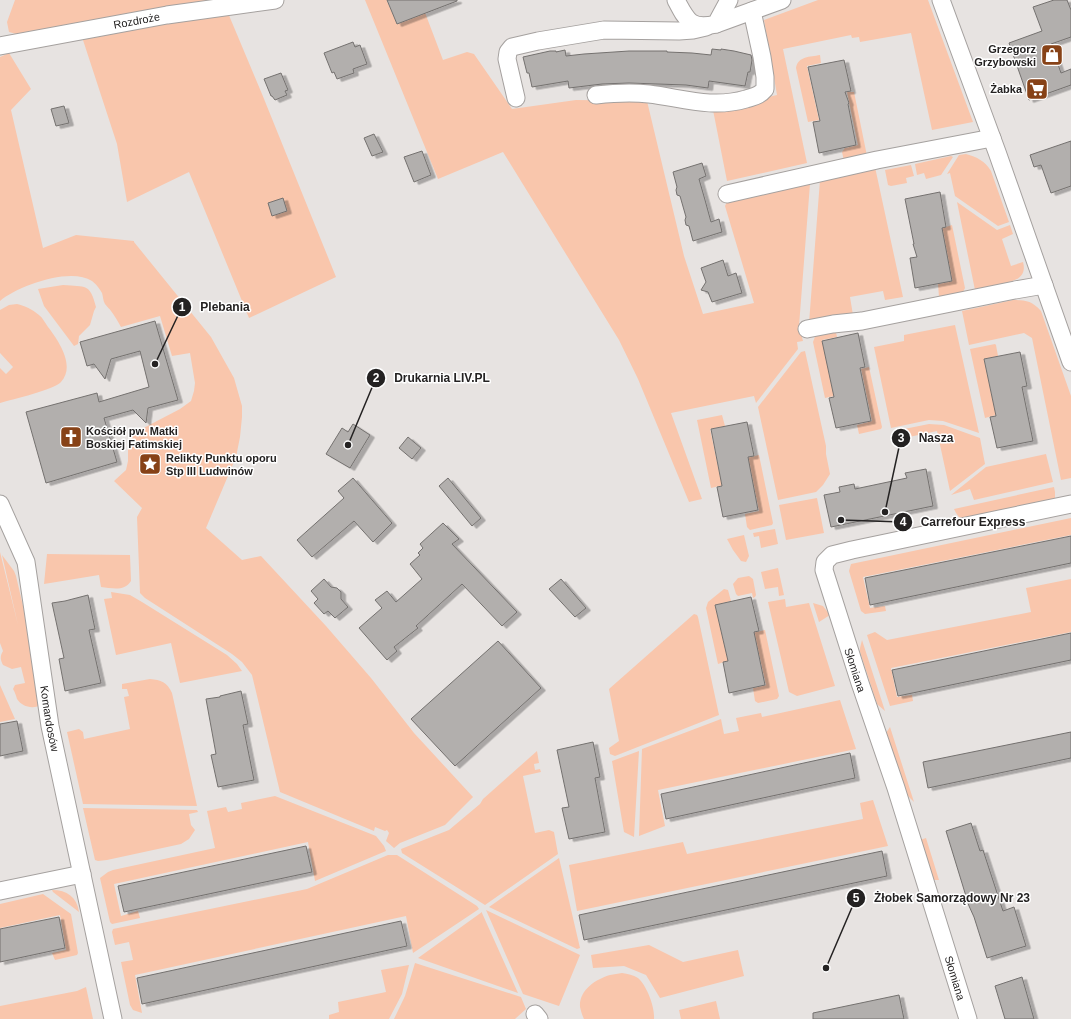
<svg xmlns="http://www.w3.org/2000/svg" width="1071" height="1019" font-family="Helvetica,sans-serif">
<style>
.green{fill:#f9c6ac}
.building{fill:#b2afad;stroke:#74716f;filter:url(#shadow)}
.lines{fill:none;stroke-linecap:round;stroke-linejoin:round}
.minor-casing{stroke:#a5a19f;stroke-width:19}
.minor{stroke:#fff;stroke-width:17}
.labels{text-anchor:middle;stroke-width:3;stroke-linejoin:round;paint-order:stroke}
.street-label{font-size:11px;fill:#242222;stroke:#fff}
.poi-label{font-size:11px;font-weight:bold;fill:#242222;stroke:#fff;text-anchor:end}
.leader{fill:none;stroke:#242222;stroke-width:1.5}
.callout-dot{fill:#242222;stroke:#fff;stroke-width:1.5}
.mark-label{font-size:12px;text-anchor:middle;font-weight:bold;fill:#fff}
.callout-label{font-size:12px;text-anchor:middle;font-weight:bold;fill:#242222;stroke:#fff;stroke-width:3;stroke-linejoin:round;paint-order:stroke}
</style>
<defs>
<filter id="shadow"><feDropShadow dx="4.5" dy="2.5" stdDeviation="0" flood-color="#0004"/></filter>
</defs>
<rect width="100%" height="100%" fill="#e7e3e1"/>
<!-- green -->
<path class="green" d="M 15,0 L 212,0 L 184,4 L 63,28 L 20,35 L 9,32 L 7,22 Z
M 365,0 L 390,0 L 387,1 L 397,24 L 415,17 L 424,10 L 443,60 L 467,52 L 474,54 L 512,109 L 576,100 L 647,101 L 684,256 L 703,314 L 754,303 L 725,206 L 727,202 L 810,184 L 799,326 L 803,341 L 797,342 L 798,349 L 756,403 L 754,396 L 671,413 L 702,499 L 689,502 L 638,379 L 619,340 L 503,152 L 438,179 Z
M 818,0 L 928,0 L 973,122 L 932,130 L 911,33 L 860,42 L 859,37 L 852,38 L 851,35 L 783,49 L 807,163 L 727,181 L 713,110 L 777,95 L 764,20 Z
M 228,13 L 262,94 L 336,277 L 249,318 L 189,172 L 127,202 L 117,144 L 82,37 Z
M 9,53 L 31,89 L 11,110 L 43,248 L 76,235 L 134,241 L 134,242 L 211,337 L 234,378 L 242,406 L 242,417 L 240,437 L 236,457 L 206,528 L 242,560 L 261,556 L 326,626 L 371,678 L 414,733 L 473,797 L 445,825 L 400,843 L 394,848 L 386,841 L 389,833 L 387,830 L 385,831 L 375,827 L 374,831 L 280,792 L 252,675 L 242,662 L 232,654 L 145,598 L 140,593 L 137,517 L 142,508 L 114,481 L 126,470 L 128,461 L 128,440 L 134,433 L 180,409 L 191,401 L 194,391 L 195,383 L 190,353 L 172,356 L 160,316 L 121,327 C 118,322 115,316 111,311 C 110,309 107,307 105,304 C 103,301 103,296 102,293 C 100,289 95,283 92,281 C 70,267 18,286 0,301 L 0,57 Z
M 820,55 L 821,63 L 807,66 L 819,120 L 808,122 L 796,68 C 798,56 810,57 820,55 Z
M 847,92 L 854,92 L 867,156 L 844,161 L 842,152 L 845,148 L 858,145 Z
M 966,154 C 977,157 985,161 991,171 L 1009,222 L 998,226 L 955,196 L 950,173 L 947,174 L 959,155 Z
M 951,156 L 953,157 L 941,175 L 926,179 L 924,173 L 917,175 L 915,164 Z
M 911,165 L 914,176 L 906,178 L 907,183 L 891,186 L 888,185 L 885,170 Z
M 875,167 L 903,297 L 885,300 L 883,291 L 850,297 L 853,315 L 809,323 L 820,180 Z
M 957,202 L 997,230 L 1010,225 L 1013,234 L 1002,239 L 1011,266 L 1023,262 C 1028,280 1010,282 997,285 C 989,287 982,288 975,290 Z
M 952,225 L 965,288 L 963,292 L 939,297 L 938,284 L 952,281 L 944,238 L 941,238 L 940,229 Z
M 63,285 C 86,287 90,283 96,307 L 94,311 L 90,325 L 79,336 L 78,344 L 74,346 L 44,306 L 38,289 Z
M 1013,300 C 1026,300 1032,301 1041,311 L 1071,396 L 1071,478 L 1061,480 L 1032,338 L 1024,333 L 969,345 L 962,311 Z
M 17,304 C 25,306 32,309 39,315 C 43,318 45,323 48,327 C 58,340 76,366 61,382 C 54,390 13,399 0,403 L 0,368 L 6,374 L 13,367 L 0,353 L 0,310 L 9,305 Z
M 955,325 L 979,433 L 943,421 L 929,420 L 891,428 L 874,347 L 904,341 L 904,335 Z
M 835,328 L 837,337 L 822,340 L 834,396 L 825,398 L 813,342 L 816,334 Z
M 995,344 L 996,345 L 998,356 L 984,359 L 996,415 L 985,418 L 970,349 Z
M 805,351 L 826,446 L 826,454 L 830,474 L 823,485 L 816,492 L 778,500 L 758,407 L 801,352 Z
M 869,367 L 882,427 L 881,429 L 859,434 L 857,425 L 872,421 L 861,369 Z
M 722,415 L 725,426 L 710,429 L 720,476 L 722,476 L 724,485 L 711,488 L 697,420 Z
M 929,424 L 944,425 L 980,438 L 985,464 L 950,491 L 937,431 L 895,440 L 893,434 L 894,431 Z
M 1046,454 L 1053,482 L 974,500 L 970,489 L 951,495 L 986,467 Z
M 759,455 L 773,523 L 772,525 L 750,530 L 747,527 L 745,514 L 759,511 L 750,468 L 748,468 L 746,458 Z
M 1054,487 L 1055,492 L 1055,500 L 961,520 L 956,513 L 954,509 Z
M 817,498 L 824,533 L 786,540 L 779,505 Z
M 1071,518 L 1071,535 L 863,577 L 870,608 L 885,606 L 886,611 L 865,614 L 861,611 L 849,571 L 851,564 Z
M 775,529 L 778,544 L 761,548 L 759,536 L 754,537 L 753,533 Z
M 744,535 L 749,556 L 746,562 L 741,561 L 733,550 L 727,539 Z
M 0,552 L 18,625 L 2,555 L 14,571 L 16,576 L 44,696 L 42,704 C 34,710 22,707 17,699 C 16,696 15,692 13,689 L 15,685 L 25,683 L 21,667 L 12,669 L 3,665 C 0,659 0,656 3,651 L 0,643 Z
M 47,554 L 130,555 L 131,581 C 124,592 112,588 101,587 L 99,575 L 44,584 Z
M 778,568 L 784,595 L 779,596 L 778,587 L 765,589 L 761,572 Z
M 749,576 L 753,579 L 756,595 L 755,597 L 753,598 L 752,593 L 738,596 L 736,594 L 733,584 L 738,578 Z
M 1071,579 L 1071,632 L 891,668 L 897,697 L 912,695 L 913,701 L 890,706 L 867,635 L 875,632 L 887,640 L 1031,612 L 1026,588 Z
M 724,589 L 728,590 L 731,601 L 715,605 L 726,651 L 730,660 L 718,664 L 706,608 L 708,602 Z
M 111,592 L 130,595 L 142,602 L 227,655 L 237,664 L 242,671 L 180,683 L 171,643 L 116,655 L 104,599 L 112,598 Z
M 785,599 L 786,607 L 809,603 L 835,686 L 797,696 L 789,692 L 768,602 Z
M 813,603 L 823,606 L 830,615 L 819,622 Z
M 694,614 L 697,615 L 698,617 L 719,715 L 615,756 L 610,754 L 609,748 L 619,741 L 609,689 Z
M 765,630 L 779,696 L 777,699 L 758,703 L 755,701 L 753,688 L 766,685 L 756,642 L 752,633 Z
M 862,640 L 885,711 L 877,704 L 860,652 L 860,648 Z
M 150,679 C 161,680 167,682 172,693 L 197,806 L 83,804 L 67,732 L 79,729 L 83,732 L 84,739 L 130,729 L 124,697 L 129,696 L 127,689 L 122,689 L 122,684 Z
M 0,685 L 15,719 L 0,722 Z
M 840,700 L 856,749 L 658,790 L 665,826 L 639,836 L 642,749 L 721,719 L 724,734 L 739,731 L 736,718 L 761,713 L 762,717 Z
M 890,727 L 914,802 L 906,794 L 886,733 Z
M 537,751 L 539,763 L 534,764 L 535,770 L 540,769 L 541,772 L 523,776 L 535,833 L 549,830 L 554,832 L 558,854 L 485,905 L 402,853 L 401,849 L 449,830 L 480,804 L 483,799 Z
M 639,751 L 634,837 L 624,832 L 612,761 Z
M 275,796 L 376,836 L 384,846 L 386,851 L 315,881 L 308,842 L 114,884 L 121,916 L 138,911 L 140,918 L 112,924 L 110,922 L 100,878 L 108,872 L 113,870 L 215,848 L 207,811 L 226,807 L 228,812 L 242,809 L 241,803 Z
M 873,800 L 888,846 L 577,911 L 569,865 L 683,842 L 687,854 L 863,819 L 860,803 Z
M 83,808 L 197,810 L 198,812 L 189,814 L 191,825 L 195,830 L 189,839 L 181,844 L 107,860 L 98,861 L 95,860 Z
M 926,838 L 939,880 L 933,880 L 920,840 Z
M 388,855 L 397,855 L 477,906 L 479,909 L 413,953 L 406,916 L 135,975 L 142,1013 L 133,1010 L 130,1005 L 121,962 L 133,960 L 129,942 L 115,945 L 112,932 L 113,929 L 307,889 Z
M 559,858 L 580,948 L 577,949 L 489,907 Z
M 52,890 C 67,890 77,897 79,912 L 53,892 Z
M 43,894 L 71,914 L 78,953 L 77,955 L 55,960 L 52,953 L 66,950 L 60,915 L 0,928 L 0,904 Z
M 486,910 L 580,955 L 559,1006 L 523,994 Z
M 482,912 L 482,913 L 518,993 L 418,958 Z
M 649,945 L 683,962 L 738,950 L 744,976 L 660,998 L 646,975 L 624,966 L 593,968 L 591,955 Z
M 415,963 L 521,997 L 526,1009 L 515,1019 L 394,1019 L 405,996 Z
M 409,965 L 402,994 L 389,1019 L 329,1019 L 329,1015 L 339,1012 L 338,1002 L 386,992 L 381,970 Z
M 622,973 C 628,974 633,975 638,978 C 647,986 655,1007 654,1019 L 584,1019 C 582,1015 581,1011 580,1007 C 579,990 596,979 610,975 C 614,974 618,974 622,973 Z
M 86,987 L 93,1019 L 0,1019 L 0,1006 L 77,991 Z
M 716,1001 L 720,1019 L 681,1019 L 679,1010 Z"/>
<!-- building -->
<path class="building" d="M 387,0 L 457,0 L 457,1 L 397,24 Z
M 1054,0 L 1067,0 L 1071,10 L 1071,37 L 1051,44 L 1061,73 L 1071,69 L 1071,85 L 1029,100 L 1009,43 L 1042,31 L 1033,7 Z
M 353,42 L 355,47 L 360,45 L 367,64 L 353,69 L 354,73 L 337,79 L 334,72 L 332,73 L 324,53 Z
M 712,49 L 721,50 L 721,49 L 734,51 L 751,55 L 752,60 L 750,72 L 748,72 L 745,86 L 709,81 L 708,88 L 686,85 L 629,83 L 602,84 L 569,88 L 568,81 L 532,87 L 529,73 L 527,73 L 523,57 L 550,51 L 556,51 L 556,52 L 565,50 L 566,56 L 584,54 L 629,51 L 667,51 L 667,52 L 692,53 L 711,55 Z
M 844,60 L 851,91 L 845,92 L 849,103 L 848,104 L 856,145 L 819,153 L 813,122 L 820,121 L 808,67 Z
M 281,73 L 288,90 L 285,91 L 287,95 L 275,100 L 272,96 L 271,96 L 264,79 Z
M 64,106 L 69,123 L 56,126 L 51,109 Z
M 374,134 L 383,152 L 372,156 L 364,138 Z
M 1071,141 L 1071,186 L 1051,193 L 1041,165 L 1034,167 L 1030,155 Z
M 422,151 L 431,175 L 414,182 L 404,157 Z
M 702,163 L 706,176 L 699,179 L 705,200 L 711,222 L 719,219 L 722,232 L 693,241 L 689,226 L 686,225 L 685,220 L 686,217 L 680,196 L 677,195 L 676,190 L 677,187 L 673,172 Z
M 940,192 L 946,227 L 942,228 L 952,281 L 915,288 L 910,258 L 917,257 L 913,244 L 914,244 L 905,199 Z
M 283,198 L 287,211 L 272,216 L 268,203 Z
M 723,260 L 728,276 L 736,273 L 742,293 L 712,302 L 708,292 L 701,290 L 706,282 L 701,268 Z
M 155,321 L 178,400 L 148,408 L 146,423 L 133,410 L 104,418 L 117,462 L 46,483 L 26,412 L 97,393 L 99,402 L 149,387 L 140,351 L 111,359 L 105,379 L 94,364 L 87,366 L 80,342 Z
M 858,333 L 865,367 L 860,368 L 871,421 L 836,428 L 829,398 L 834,397 L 822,341 Z
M 1020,352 L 1027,386 L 1022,387 L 1033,441 L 997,448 L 990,417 L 996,416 L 984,359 Z
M 747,422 L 754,456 L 748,457 L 758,510 L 723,517 L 717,487 L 722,486 L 711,429 Z
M 353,424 L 370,435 L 350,468 L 326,454 L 342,428 L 348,432 Z
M 408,437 L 421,448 L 412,459 L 399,448 Z
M 926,469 L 933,506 L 831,527 L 824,495 L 840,492 L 839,487 L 854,484 L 855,489 L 907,478 L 905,473 Z
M 353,478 L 392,523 L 373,542 L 354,521 L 312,557 L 297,540 L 344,498 L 338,491 Z
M 448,478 L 481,518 L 472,526 L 439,486 Z
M 443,523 L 459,539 L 452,544 L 517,612 L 502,626 L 462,584 L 416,626 L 418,628 L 394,647 L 397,651 L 387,660 L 359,628 L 382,608 L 375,600 L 387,591 L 396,602 L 422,579 L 410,564 L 420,555 L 418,553 L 423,548 L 420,544 Z
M 1071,536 L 1071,563 L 870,605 L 865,578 Z
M 324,579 L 331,587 L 337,588 L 341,592 L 341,599 L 348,607 L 335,618 L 328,611 L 324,614 L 314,603 L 318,599 L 311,591 Z
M 561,579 L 586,608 L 575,617 L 549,589 Z
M 88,595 L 95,629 L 89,630 L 101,683 L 65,691 L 59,659 L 64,658 L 52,603 L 65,601 Z
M 751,597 L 759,631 L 754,632 L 765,685 L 729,693 L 723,662 L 728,661 L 715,605 Z
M 1071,633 L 1071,660 L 898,696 L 892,670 Z
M 498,641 L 541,688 L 455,766 L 411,719 Z
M 241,691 L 248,724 L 243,725 L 254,780 L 218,787 L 211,755 L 216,754 L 206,699 L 220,697 L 220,696 Z
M 17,721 L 23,751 L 0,756 L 0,724 Z
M 1071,732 L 1071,758 L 928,788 L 923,762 Z
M 593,742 L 600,777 L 595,778 L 605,832 L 569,839 L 562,808 L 569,807 L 557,750 Z
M 850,753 L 855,778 L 666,819 L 661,794 Z
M 971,823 L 980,851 L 983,850 L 1003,911 L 1014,907 L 1026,946 L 987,958 L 974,917 L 969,906 L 946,831 Z
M 306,846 L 312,872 L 124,912 L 118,886 Z
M 882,851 L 887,876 L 584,940 L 579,915 Z
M 59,917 L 65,948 L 0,962 L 0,929 Z
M 401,921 L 407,946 L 142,1004 L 137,978 Z
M 1022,977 L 1034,1019 L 1005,1019 L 995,986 Z
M 899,995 L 904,1019 L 813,1019 L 813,1013 Z"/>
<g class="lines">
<!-- minor casing -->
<g class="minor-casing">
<g id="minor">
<path d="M 676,0 C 687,21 691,30 716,24 L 729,0"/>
<path d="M 941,0 L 997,152 L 1071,362"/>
<path d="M 716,24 L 782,0"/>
<path id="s1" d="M 0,46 L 167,15 L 275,0"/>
<path d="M 596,95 C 614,93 631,92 649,94 C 682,98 712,109 746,99 C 755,96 759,96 765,89 L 765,77 L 762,57 L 752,11"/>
<path d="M 516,98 L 507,59 L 508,52 L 512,47 L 538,41 L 604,30 L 679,31 L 693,30 L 706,27"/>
<path d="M 727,194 L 877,160 L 992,138"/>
<path d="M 807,329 L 833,324 L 862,321 L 1015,290 L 1044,285"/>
<path id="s2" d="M 0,504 L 26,562 L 50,726 L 113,1019"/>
<path d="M 0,891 L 82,874"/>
<path d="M 535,1014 L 539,1019"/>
<path d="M 968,1019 L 896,788 L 860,683 L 824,570 L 825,562 L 832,555 L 852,550 L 1071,504"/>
</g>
</g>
<!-- minor -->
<use href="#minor" class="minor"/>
</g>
<!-- icons -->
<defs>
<g id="shop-square" transform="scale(1.15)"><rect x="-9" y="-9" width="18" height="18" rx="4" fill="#874217" stroke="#fff"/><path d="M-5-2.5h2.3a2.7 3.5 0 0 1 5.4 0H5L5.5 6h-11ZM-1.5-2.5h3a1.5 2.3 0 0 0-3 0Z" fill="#fff"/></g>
<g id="supermarket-square" transform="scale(1.15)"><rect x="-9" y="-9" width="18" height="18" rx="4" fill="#874217" stroke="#fff"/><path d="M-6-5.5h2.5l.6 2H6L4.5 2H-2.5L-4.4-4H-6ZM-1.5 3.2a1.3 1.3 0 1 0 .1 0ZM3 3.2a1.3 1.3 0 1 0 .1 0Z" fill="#fff"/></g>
<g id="church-square" transform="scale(1.15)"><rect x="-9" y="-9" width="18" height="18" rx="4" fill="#874217" stroke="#fff"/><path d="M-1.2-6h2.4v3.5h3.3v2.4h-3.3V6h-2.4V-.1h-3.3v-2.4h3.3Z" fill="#fff"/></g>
<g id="sight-square" transform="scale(1.15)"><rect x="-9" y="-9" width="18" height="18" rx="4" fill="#874217" stroke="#fff"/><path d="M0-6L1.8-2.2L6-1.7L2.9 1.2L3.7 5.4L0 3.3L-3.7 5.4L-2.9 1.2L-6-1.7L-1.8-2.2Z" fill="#fff"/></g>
</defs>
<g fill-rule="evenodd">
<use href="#shop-square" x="1052" y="55"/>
<use href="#supermarket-square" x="1037" y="89"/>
<use href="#church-square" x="71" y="437"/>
<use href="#sight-square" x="150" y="464"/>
</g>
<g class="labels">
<!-- street labels -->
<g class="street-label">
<text dy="4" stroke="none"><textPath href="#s1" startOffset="139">Rozdroże</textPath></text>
<text transform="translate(855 670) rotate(72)" y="4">Słomiana</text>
<text dy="4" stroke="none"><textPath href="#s2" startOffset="222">Komandosów</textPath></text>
<text transform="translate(955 978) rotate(73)" y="4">Słomiana</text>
</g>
<!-- poi labels -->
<g class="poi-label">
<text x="1036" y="53">Grzegorz<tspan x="1036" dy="13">Grzybowski</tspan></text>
<text x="1022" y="93">Żabka</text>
<text x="86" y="435" text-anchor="start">Kościół pw. Matki<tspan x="86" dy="13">Boskiej Fatimskiej</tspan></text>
<text x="166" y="462" text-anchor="start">Relikty Punktu oporu<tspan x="166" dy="13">Stp III Ludwinów</tspan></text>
</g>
</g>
<!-- callouts -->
<path class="leader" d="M155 364L182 307M348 445L376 378M885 512L901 438M841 520L903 522M826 968L856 898"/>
<g class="callout-dot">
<circle cx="155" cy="364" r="4"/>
<circle cx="348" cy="445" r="4"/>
<circle cx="885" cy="512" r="4"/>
<circle cx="841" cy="520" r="4"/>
<circle cx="826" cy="968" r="4"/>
<circle cx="182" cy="307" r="10"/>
<circle cx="376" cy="378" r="10"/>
<circle cx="901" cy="438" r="10"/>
<circle cx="903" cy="522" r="10"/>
<circle cx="856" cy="898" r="10"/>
</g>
<g class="mark-label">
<text x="182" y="311">1</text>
<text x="376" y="382">2</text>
<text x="901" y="442">3</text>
<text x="903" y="526">4</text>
<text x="856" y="902">5</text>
</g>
<g class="callout-label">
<text x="225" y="311">Plebania</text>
<text x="442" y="382">Drukarnia LIV.PL</text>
<text x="936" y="442">Nasza</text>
<text x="973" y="526">Carrefour Express</text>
<text x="952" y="902">Żłobek Samorządowy Nr 23</text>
</g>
</svg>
